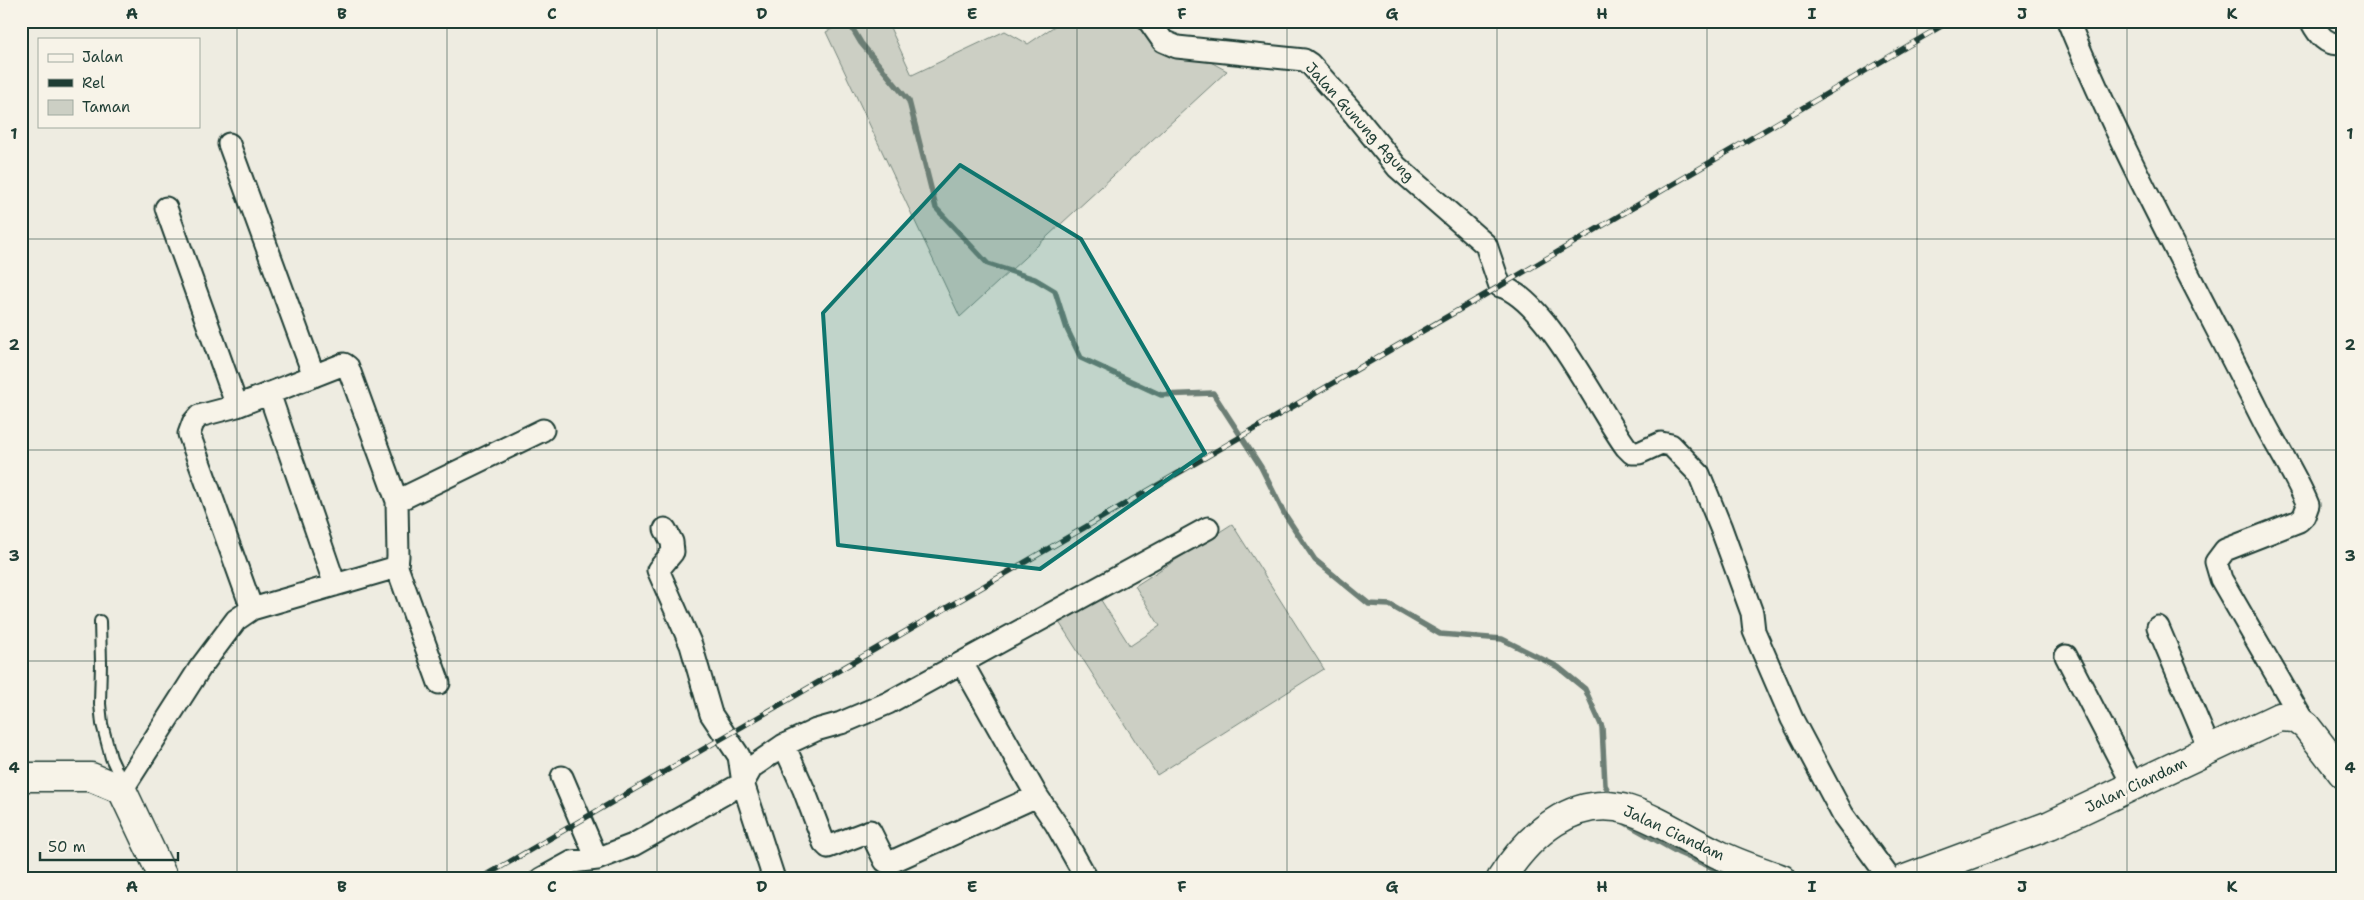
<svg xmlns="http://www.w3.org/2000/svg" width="2364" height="900" font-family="'Shantell Sans',sans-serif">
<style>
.green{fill:#cccfc4;stroke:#76867c}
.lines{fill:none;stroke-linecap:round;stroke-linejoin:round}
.stream{stroke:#6c7e74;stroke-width:5.5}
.lane-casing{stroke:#1f3d34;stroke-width:14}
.street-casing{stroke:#1f3d34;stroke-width:25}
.secondary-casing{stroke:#1f3d34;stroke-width:31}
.lane{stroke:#f7f3e8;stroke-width:10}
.street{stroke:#f7f3e8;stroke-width:21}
.secondary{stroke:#f7f3e8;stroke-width:28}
.rail-casing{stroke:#1f3d34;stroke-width:5.5}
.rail{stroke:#f7f3e8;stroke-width:4;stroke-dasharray:11;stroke-linecap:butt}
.marked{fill:#0f766e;fill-opacity:0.2;stroke:#0f766e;stroke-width:4;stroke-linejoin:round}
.grid{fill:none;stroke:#1f3d34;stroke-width:1;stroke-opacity:0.55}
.labels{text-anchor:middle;stroke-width:4.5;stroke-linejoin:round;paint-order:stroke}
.street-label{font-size:15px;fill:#1f3d34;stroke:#f7f3e8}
.neatline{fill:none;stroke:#1f3d34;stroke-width:2}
.grid-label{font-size:16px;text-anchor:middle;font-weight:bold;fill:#1f3d34}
</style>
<rect width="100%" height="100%" fill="#eeece1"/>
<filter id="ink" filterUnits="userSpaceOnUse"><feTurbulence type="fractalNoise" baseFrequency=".02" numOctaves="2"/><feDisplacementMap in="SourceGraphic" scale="10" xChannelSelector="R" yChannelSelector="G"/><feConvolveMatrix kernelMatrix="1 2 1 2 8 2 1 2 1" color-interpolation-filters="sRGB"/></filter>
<g filter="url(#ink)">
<!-- green -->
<path class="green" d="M 848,21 L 887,21 L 912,75 L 1005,31 L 1028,44 L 1062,21 L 1136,21 L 1227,71 L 960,317 L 826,32 Z
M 1232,524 L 1324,669 L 1157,775 L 1059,622 L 1099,597 L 1130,646 L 1160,626 L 1135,586 Z"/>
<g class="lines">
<!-- stream -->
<path class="stream" d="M 848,21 L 861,43 L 909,101 L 936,208 L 988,264 L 1035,279 L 1055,291 L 1067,329 L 1081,358 L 1161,395 L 1213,393 L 1261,467 L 1284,513 L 1315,560 L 1369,604 L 1390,605 L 1440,634 L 1502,639 L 1558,667 L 1585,689 L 1602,727 L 1605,785 L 1612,798
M 1624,822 L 1679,853 L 1738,879"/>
<!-- lane casing -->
<g class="lane-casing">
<path id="lane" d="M 100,621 L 101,663 L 100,704 L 102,724 L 111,758 L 123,784"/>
</g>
<!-- street casing -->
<g class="street-casing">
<path id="street" d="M 1149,21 L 1163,41 L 1177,47 L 1304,60 L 1310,64 L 1350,109 L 1397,167 L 1486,245 L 1500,286 C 1546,299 1597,408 1626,447 L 1632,453 L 1639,453 L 1661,443 L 1671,445 L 1699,474 L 1721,528 L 1752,613 L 1754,631 L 1792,719 L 1843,815 L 1890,879
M 2068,21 C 2123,156 2194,282 2259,412 C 2274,443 2295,473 2308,505 L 2304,516 L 2299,521 L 2225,550 L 2216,562 L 2221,579 L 2306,726
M 2311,21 C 2318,34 2326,47 2343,43
M 229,144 L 314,376
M 166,208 L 237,406
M 344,364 L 348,367 L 397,501 L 398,556 L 397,567 L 252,609 L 189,434 L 193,423 L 199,416 L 237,406 Z
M 269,393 L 335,585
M 397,501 L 543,430
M 665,529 L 672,542 L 673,552 L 658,570 L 691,645 L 711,714 L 739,756 L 743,783 L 774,879
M 397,567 L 439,683
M 2158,627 L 2210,750
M 2066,656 L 2133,785
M 962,663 L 1037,796
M 784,745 L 804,790 L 824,843 L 828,847 L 870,831 L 885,861 L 889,863 L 1037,796 L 1056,824 L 1087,879
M 562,777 L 597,859
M 122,790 L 200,668 L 236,620 L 252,609
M 541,879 L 572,862 L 597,859 L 633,845 L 743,783 L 752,767 L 784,745 L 816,730 L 841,723 L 888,703 L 1208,528"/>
</g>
<!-- secondary casing -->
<g class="secondary-casing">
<path id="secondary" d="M 21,777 L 91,777 L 122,790 L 164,879
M 1501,879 C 1528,836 1574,793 1629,810 C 1660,820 1688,840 1718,854 C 1738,864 1761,871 1782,879
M 1905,879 L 2050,825 L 2279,717 L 2295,718 L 2306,726 L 2343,774"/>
</g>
<!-- lane -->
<use href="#lane" class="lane"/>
<!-- street -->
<use href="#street" class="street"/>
<!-- secondary -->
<use href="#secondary" class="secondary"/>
<!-- rail casing -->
<g class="rail-casing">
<path id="rail" d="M 480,879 L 1500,286 L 1950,21"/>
</g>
<!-- rail -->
<use href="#rail" class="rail"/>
</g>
</g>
<!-- marked area -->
<path class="marked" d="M 960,165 L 1081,239 L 1205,453 L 1040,569 L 838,545 L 823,313 Z"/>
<!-- grid -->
<path class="grid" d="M 237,21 L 237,879M 447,21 L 447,879M 657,21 L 657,879M 867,21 L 867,879M 1077,21 L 1077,879M 1287,21 L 1287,879M 1497,21 L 1497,879M 1707,21 L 1707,879M 1917,21 L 1917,879M 2127,21 L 2127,879M 21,239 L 2343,239M 21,450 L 2343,450M 21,661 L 2343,661"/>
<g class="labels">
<!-- street labels -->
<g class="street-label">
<text transform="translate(1360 122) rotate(48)" y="5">Jalan Gunung Agung</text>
<text transform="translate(2136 785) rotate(-25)" y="5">Jalan Ciandam</text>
<text transform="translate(1674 833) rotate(25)" y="5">Jalan Ciandam</text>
</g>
</g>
<!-- margin -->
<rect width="2364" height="900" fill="none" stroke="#f7f3e8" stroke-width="55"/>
<!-- legend -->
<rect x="38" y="38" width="162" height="90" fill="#f7f3e8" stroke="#a1aaa0"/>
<rect x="48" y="54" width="25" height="8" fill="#f7f3e8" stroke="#a1aaa0"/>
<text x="82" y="62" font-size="15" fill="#1f3d34">Jalan</text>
<rect x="48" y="79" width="25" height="8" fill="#1f3d34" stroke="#a1aaa0"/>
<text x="82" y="88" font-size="15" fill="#1f3d34">Rel</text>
<rect x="48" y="100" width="25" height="15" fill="#cccfc4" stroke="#a1aaa0"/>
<text x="82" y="112" font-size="15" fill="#1f3d34">Taman</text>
<!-- scale -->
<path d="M40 852v8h138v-8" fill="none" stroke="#1f3d34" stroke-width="2.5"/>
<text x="48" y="852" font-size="15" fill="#1f3d34" stroke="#f7f3e8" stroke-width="4" paint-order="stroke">50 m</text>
<rect x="28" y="28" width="2308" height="844" class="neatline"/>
<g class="grid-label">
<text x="132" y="19">A</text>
<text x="342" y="19">B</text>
<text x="552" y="19">C</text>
<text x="762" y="19">D</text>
<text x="972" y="19">E</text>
<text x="1182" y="19">F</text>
<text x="1392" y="19">G</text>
<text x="1602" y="19">H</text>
<text x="1812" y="19">I</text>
<text x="2022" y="19">J</text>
<text x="2232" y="19">K</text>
<text x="14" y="139">1</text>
<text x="2350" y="139">1</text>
<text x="14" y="350">2</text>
<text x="2350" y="350">2</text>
<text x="14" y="561">3</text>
<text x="2350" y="561">3</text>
<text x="14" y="773">4</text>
<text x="2350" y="773">4</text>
<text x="132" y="892">A</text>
<text x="342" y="892">B</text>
<text x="552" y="892">C</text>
<text x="762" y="892">D</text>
<text x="972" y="892">E</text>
<text x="1182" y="892">F</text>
<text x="1392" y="892">G</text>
<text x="1602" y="892">H</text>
<text x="1812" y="892">I</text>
<text x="2022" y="892">J</text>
<text x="2232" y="892">K</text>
</g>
</svg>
